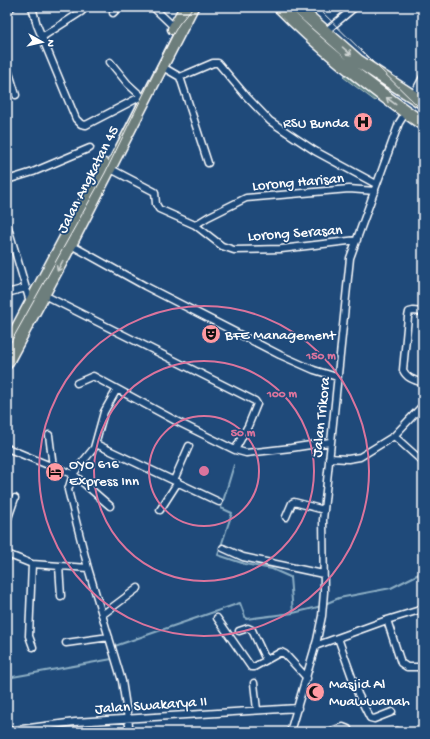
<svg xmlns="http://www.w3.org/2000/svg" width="430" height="739" font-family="'Gochi Hand',sans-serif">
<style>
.green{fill:#5c8084;stroke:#aec0c2}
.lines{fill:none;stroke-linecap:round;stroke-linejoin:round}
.stream{stroke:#8caec4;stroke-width:2}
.street-casing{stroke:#fff;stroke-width:9}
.primary-casing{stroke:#fff;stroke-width:13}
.highway-casing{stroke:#fff;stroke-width:15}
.street{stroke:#1f4a7a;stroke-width:6}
.primary{stroke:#6d7e7c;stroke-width:10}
.highway{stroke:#6d7e7c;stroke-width:12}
.tram{stroke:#fff;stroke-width:1}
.oneway{stroke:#ccd2d1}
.ring{fill:none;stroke:#da749d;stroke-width:2}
.labels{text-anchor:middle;stroke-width:3.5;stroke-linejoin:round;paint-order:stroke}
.poi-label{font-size:15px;fill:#fff;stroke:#1f4a7a;text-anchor:start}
.street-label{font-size:15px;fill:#fff;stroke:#1f4a7a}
.centre{fill:#da749d;stroke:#1f4a7a;stroke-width:2}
.ring-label{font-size:12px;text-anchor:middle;font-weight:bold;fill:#da749d;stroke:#1f4a7a;stroke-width:3.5;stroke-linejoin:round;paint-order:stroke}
</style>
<rect width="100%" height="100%" fill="#1f4a7a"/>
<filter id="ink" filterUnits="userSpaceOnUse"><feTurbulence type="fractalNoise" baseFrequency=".025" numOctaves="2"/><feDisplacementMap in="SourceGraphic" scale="8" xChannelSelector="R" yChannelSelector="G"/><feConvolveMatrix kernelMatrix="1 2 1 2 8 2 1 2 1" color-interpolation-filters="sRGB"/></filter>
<g filter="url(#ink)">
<!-- green -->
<path class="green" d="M 345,75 L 377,99 L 375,101 L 343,77 Z"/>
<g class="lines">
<!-- stream -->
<path class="stream" d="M 234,465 L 221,508 L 232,513 L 218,555 L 245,564 L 272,569 L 290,577 L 293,613 L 314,608 L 321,606
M 325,604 L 339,598 L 391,588 L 423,572
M 112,647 L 240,603 L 246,619 L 293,613
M 7,678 L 112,659 L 112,656"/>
<!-- street casing -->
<g class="street-casing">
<path id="street" d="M 32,7 L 37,25 L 76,119 L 81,124 L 86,125 L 138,98
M 153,7 L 174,27
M 7,9 L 12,7
M 113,13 L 119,7
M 325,32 L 355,7
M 42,37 L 81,12 L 86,7
M 110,62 L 128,84 L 140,95
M 7,66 L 16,95
M 161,66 L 180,77 L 213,63 L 218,63 L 246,96 L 270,121 L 315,151 L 376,184
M 180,77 L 208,163
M 413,96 L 423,77
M 109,168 L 155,192 L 156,204 L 159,209 L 195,225 L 208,217 L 246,198 L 349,189 L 375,191
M 7,180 L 33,172 L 90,148
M 7,224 L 30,302
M 195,225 L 222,246 L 234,250 L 281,249 L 357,240
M 71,245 L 145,286 L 280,355 L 314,370 L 337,377
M 7,293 L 26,288
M 44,295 L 255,401 L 257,404 L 248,426 L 235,450 L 176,421 L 117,389 L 104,412 L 94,448 L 73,474 L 68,490 L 88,568 L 122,681 L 130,732
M 423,312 L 413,311 L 409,312 L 408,317 L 403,370 C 407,379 415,380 423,383
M 77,383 L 93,376 L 117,389
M 49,435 L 53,467
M 394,436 L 423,462
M 96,444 L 219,502
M 7,448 L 53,467 L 73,474 L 110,506
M 235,450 L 246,453 L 291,448 L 330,442
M 329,458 L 348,459 L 360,457 L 394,436 L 423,405
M 174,480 L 189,446
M 160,510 L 178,482
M 286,517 L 292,503 L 294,502 L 324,510
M 7,521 L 15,498
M 223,548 L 243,557 L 323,574
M 7,554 L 32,564 L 88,568
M 32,564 L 29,636 L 33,647
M 59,566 L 61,596
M 102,615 L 138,588
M 217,618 L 251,667 L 254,667 L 281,652 L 285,654 L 307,678
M 387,620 L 423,609
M 239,631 L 248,628 L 252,630 L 266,660
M 338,638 L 358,694 L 370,718 L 374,719 L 392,712
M 66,643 L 109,637
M 315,646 L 387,620 L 401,663 L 407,667 L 423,667
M 254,683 L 257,710
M 7,731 L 75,722 L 298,708
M 290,732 L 317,640 L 322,616 L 324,592 L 323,520 L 350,258 L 399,123 L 406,112
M 328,732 L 343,727 L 348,729 L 349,732
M 395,732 L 397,731"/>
</g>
<!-- primary casing -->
<g class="primary-casing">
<path id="primary" d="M 173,29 L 185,7
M 7,346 L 104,164
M 7,364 L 71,245 L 193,7"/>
</g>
<!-- highway casing -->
<g class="highway-casing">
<path id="highway" d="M 280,7 C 323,51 373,89 423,124
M 297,7 L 358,61 L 423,103"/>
</g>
<!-- street -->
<use href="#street" class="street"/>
<!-- primary -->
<use href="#primary" class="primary"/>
<!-- highway -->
<use href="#highway" class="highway"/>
<!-- tram -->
<path class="tram" d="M 317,7 L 423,111
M 7,349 L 105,173 L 172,36 L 179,24 L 193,7"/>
</g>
<!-- one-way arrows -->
<defs><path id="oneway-shaft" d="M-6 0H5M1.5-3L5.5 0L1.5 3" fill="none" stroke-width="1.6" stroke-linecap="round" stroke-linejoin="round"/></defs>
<g class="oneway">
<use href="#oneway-shaft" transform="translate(347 51) rotate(41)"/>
<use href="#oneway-shaft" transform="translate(391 101) rotate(-143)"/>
<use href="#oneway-shaft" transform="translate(60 266) rotate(118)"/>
</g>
</g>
<!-- distance rings -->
<g class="ring">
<circle cx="204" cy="471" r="55"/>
<circle cx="204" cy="471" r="110"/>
<circle cx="204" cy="471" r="165"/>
</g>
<!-- icons -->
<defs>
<g id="hospital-disc" transform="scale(1)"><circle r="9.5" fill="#ff9aa2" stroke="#1f4a7a"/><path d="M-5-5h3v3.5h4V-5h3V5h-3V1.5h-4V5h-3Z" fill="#111"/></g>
<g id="theatre-disc" transform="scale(1)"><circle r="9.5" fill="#ff9aa2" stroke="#1f4a7a"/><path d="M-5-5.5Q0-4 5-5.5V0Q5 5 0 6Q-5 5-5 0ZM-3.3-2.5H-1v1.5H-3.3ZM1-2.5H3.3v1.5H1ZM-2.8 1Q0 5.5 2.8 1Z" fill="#111"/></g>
<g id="hotel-disc" transform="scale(1)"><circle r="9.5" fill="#ff9aa2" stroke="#1f4a7a"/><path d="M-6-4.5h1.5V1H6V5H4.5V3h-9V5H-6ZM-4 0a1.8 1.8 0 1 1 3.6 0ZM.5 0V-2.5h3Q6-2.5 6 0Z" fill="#111"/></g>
<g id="mosque-disc" transform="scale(1)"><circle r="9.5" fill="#ff9aa2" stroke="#1f4a7a"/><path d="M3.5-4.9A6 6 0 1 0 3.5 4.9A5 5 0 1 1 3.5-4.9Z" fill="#111"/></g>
</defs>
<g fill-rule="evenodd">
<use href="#hospital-disc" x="363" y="122"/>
<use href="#theatre-disc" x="211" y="334"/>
<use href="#hotel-disc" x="55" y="472"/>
<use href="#mosque-disc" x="315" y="692"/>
</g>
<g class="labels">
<!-- poi labels -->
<g class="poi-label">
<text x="349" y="127" text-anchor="end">RSU Bunda</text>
<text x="225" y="339">BFE Management</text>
<text x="69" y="468">OYO 616<tspan x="69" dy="17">Express Inn</tspan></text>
<text x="329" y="688">Masjid Al<tspan x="329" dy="17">Muawwanah</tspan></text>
</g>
<!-- street labels -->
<g class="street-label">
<text transform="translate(87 179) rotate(-63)" y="5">Jalan Angkatan 45</text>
<text transform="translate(298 181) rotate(-5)" y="5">Lorong Harisan</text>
<text transform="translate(295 232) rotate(-4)" y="5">Lorong Serasan</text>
<text transform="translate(320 417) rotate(-84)" y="5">Jalan Trikora</text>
<text transform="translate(151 704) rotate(-4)" y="5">Jalan Swakarya II</text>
</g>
</g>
<circle cx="204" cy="471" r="6" class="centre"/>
<g class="ring-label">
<text x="321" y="359">150 m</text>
<text x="282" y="397">100 m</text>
<text x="243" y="436">50 m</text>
</g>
<!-- margin -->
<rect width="430" height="739" fill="none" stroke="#1f4a7a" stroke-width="24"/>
<rect x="12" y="12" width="406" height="715" fill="none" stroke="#fff" stroke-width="1.5" filter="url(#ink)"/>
<!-- north arrow -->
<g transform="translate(42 42) rotate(98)" stroke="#1f4a7a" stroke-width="3" paint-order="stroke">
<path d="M0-3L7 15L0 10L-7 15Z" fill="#ffffff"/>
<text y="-6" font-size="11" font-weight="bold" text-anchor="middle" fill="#ffffff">N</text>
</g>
</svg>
